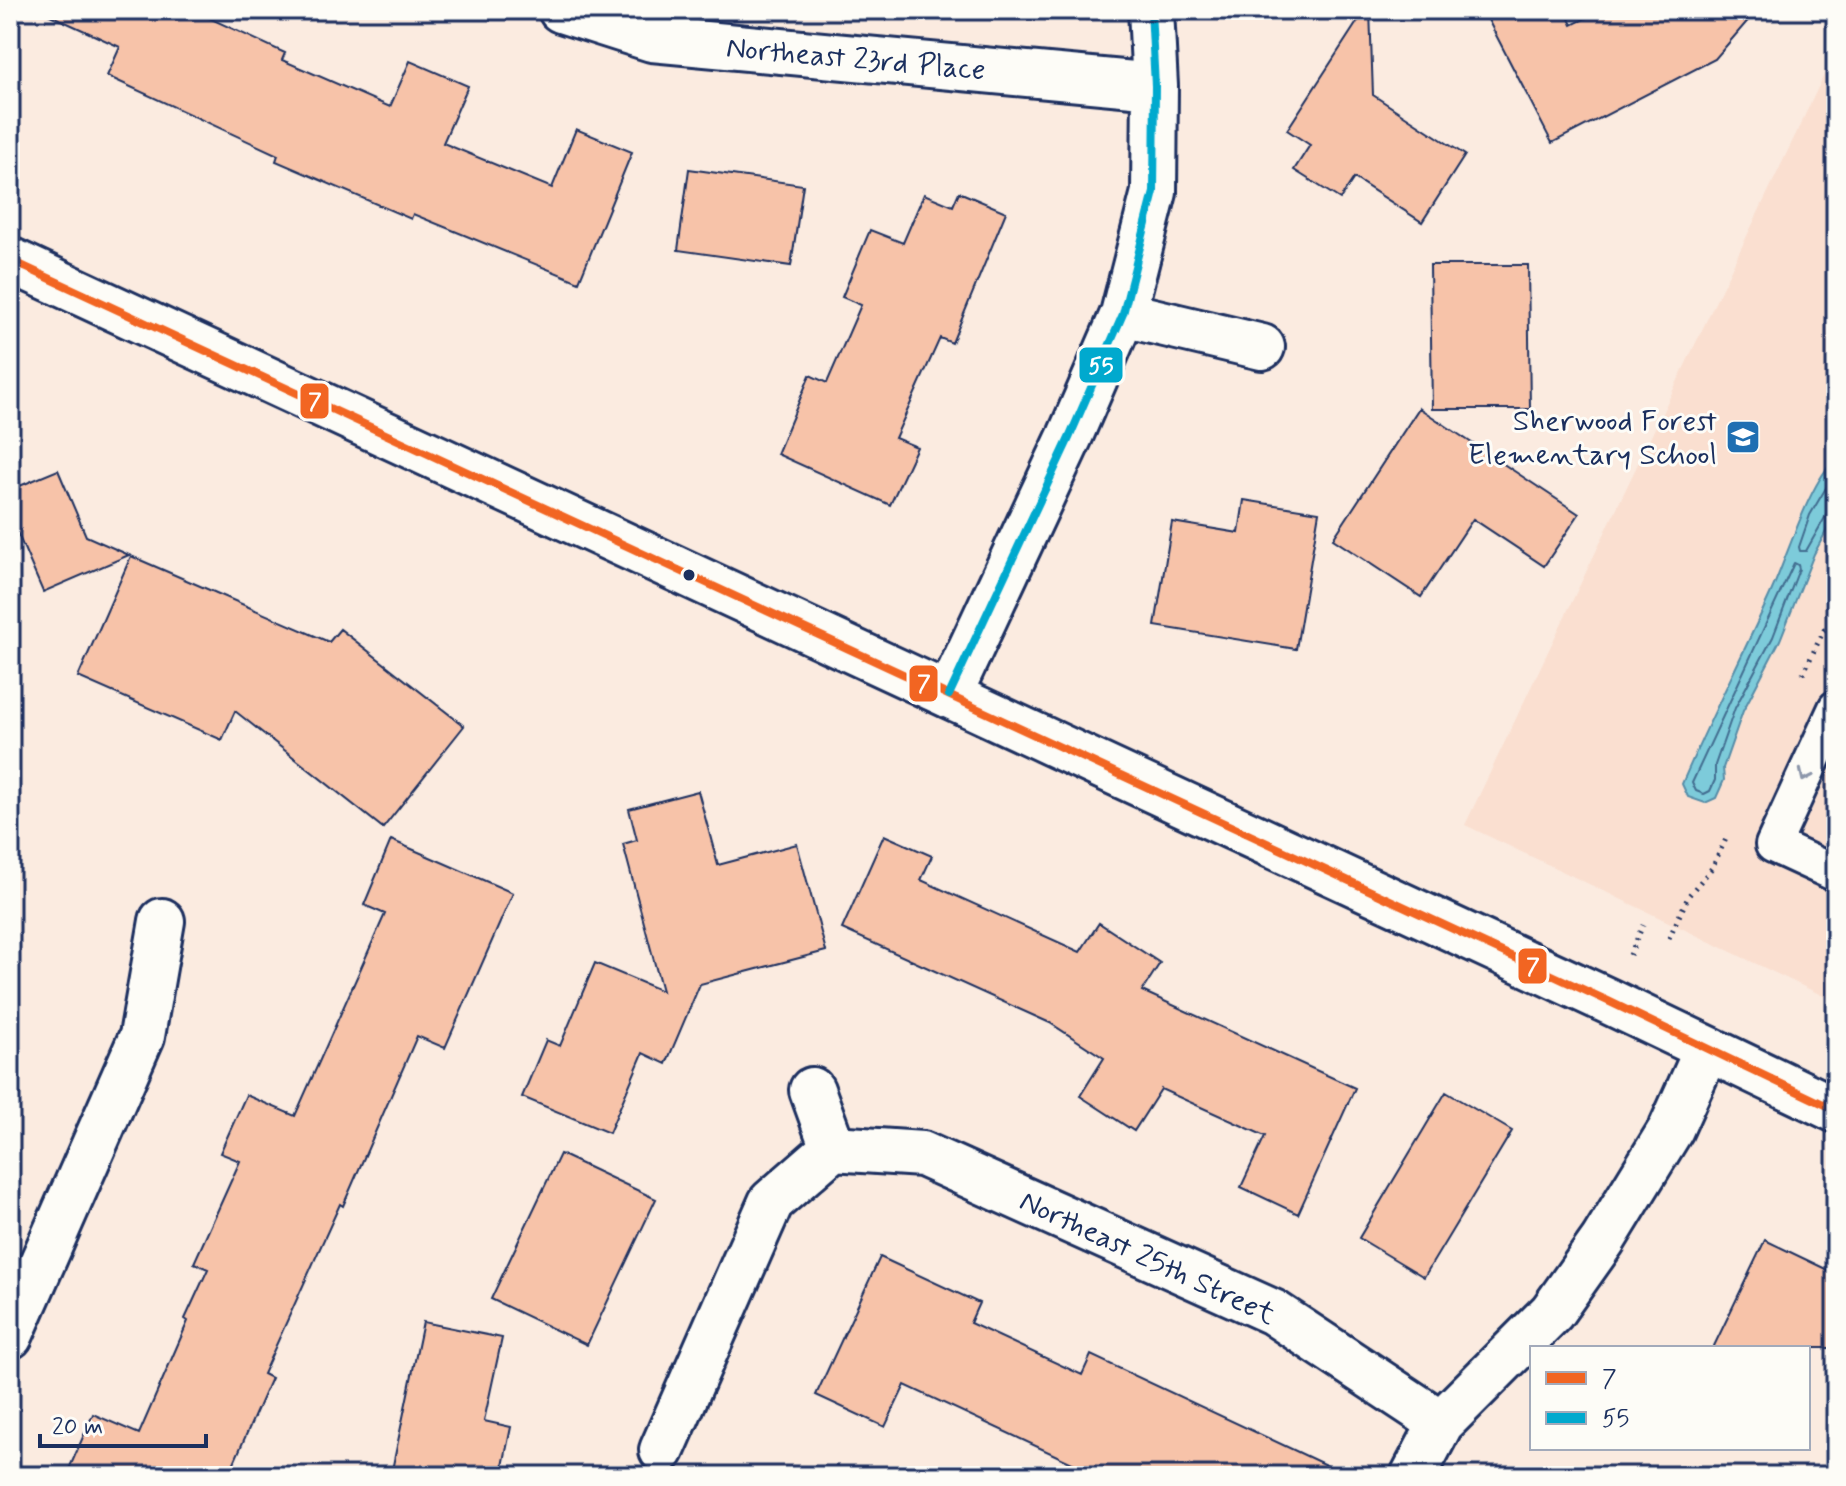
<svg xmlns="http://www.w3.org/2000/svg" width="1846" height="1486" font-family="Mynerve,sans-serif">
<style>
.built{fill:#fadfd0}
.water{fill:#7dcbda;stroke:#568da8;stroke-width:2}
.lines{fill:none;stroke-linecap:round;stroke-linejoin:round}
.shore{stroke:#426d90;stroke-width:2}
.building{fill:#f7c3a9;stroke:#1b2f5e;stroke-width:2}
.service-casing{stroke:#1b2f5e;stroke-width:40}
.minor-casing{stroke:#1b2f5e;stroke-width:50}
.secondary-casing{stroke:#1b2f5e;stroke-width:50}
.path{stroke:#1b2f5e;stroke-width:5;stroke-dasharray:2 6;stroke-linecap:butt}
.service{stroke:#fdfcf7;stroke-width:34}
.minor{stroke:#fdfcf7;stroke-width:44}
.secondary{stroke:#fdfcf7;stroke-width:44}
.bus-1-casing{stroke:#fdfcf7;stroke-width:14}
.bus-2-casing{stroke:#fdfcf7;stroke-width:14}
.bus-1{stroke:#f26522;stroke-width:8}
.bus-2{stroke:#00a9ce;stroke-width:8}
.oneway{stroke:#8c96aa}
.bus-dot{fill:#1b2f5e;stroke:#fdfcf7;stroke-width:3}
.labels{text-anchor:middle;stroke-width:6;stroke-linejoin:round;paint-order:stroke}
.street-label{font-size:30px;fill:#1b2f5e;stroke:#fdfcf7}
.poi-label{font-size:30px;fill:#1b2f5e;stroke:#fdfcf7;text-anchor:end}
.line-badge{stroke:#fdfcf7;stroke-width:3}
.badge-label{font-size:22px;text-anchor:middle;font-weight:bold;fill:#fff}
</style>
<rect width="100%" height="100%" fill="#fbebe0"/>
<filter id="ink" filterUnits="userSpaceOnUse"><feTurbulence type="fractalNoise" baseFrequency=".0125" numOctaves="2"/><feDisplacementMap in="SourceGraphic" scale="16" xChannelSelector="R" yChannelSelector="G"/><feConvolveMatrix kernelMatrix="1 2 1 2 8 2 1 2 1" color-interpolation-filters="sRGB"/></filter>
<g filter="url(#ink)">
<!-- built -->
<path class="built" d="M 1836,50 L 1836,1002 L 1465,825 Z"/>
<!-- water -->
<path class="water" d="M 1836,459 L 1836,513 L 1814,554 L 1780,640 L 1743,711 L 1723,768 L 1724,780 L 1716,798 L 1705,803 L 1688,797 L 1682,784 C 1710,718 1743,655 1772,590 C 1787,557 1810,480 1836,459 Z"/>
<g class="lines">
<!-- shore -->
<path class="shore" d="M 1836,471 L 1810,515 L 1799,547 L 1800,551 L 1806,551 L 1827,514 L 1836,511
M 1794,563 L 1798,565 L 1799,569 L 1773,637 L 1735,708 L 1715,765 L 1715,780 L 1710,791 L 1704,794 L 1696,791 L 1692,783 Z"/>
</g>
<!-- building -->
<path class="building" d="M 39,10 L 192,10 L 285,53 L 282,60 L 390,107 L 410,61 L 468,86 L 443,143 L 552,188 L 576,129 L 632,152 L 579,282 L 413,214 L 411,219 L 276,161 L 278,155 L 107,76 L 120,47 Z
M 1365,10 L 1370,10 L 1373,95 L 1465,155 L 1422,222 L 1354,178 L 1340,199 L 1294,170 L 1310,145 L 1287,130 Z
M 1483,10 L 1565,10 L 1572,25 L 1602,10 L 1757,10 L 1715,59 L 1552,143 Z
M 689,169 L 803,185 L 791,266 L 678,250 Z
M 959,192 L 1006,212 L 952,343 L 940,338 L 895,438 L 917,447 L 890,505 L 777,454 L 810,375 L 827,383 L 861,305 L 842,297 L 870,230 L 903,243 L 924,194 L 953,206 Z
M 1430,265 L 1528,265 L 1530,409 L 1432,409 Z
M 1419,408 L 1579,514 L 1544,566 L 1473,519 L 1421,597 L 1333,539 Z
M 58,470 L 86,536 L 129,555 L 43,592 L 10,516 L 10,490 Z
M 1244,500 L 1319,512 L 1296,649 L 1155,626 L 1172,522 L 1239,533 Z
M 131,556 L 329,642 L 340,629 L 464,726 L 383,828 L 235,711 L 222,740 L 78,677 Z
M 698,791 L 718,865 L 797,844 L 826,951 L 700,984 L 666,1064 L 643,1053 L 609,1133 L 522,1097 L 546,1040 L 560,1046 L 595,963 L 662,991 L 623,844 L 637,840 L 629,809 Z
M 884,835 L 932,856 L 921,880 L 1080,952 L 1099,923 L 1160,963 L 1142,991 L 1355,1088 L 1298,1214 L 1241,1187 L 1265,1136 L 1161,1089 L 1134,1131 L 1080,1096 L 1104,1058 L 1050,1023 L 842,929 Z
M 391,840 L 513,893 L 445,1048 L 417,1036 L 343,1206 L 340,1204 L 263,1374 L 271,1378 L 229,1474 L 233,1476 L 66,1476 L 93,1414 L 139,1434 L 188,1321 L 185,1319 L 208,1269 L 194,1263 L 240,1161 L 220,1153 L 246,1095 L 295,1116 L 385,914 L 364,905 Z
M 1446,1092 L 1512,1131 L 1424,1277 L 1359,1238 Z
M 560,1154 L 656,1199 L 587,1345 L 491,1299 Z
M 1765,1240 L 1836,1274 L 1836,1348 L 1713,1348 Z
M 880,1257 L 979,1303 L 970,1323 L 1082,1375 L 1091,1355 L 1349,1476 L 1100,1476 L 905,1385 L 885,1427 L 816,1395 Z
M 423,1322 L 502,1338 L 484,1421 L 511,1427 L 501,1476 L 420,1476 L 392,1470 Z"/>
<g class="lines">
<!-- service casing -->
<g class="service-casing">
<path id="service" d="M 1836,708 L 1773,845 L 1836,874"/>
</g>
<!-- minor casing -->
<g class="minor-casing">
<path id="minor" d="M 561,10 L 652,39 L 1155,86
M 1123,314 L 1262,347
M 949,695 L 1070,436 L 1123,314 L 1154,192 L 1155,86 L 1151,10
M 812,1090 L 833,1148
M 833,1148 L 922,1154 L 1273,1312 L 1441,1423
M 10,1336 L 142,1036 L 162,921
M 662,1450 L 771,1202 L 833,1148
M 1413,1476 L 1441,1423 L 1552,1312 L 1603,1240 L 1671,1129 L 1707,1049"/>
</g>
<!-- secondary casing -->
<g class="secondary-casing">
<path id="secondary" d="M 10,260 L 1608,1001 L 1836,1110"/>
</g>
<!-- path -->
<path class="path" d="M 1803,674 L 1824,630 L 1830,628
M 1669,938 L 1689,895 L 1712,868 L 1726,839
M 1630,955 L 1643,925"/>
<!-- service -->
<use href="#service" class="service"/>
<!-- minor -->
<use href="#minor" class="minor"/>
<!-- secondary -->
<use href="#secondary" class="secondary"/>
<!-- bus-1 casing -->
<g class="bus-1-casing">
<path id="bus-1" d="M 10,260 L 1608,1001 L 1836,1110"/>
</g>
<!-- bus-2 casing -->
<g class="bus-2-casing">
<path id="bus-2" d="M 949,695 L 1070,436 L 1123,314 L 1154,192 L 1155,86 L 1151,10"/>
</g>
<!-- bus-1 -->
<use href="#bus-1" class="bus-1"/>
<!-- bus-2 -->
<use href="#bus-2" class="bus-2"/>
</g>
<!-- one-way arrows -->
<defs><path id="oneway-chevron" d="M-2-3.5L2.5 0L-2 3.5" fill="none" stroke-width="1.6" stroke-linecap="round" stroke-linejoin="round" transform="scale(2)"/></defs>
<use class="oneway" href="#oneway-chevron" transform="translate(1805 776) rotate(115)"/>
</g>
<!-- icons -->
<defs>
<g id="school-square" transform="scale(1.8)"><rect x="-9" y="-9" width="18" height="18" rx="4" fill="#1f6fb2" stroke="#fdfcf7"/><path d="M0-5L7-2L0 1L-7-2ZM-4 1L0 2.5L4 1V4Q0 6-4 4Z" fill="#fff"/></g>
</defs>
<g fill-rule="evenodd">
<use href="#school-square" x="1743" y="437"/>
</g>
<!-- markers -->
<circle class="bus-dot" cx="689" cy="575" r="7"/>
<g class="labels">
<!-- street labels -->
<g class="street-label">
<text transform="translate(856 58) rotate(5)" y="10">Northeast 23rd Place</text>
<text transform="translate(1148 1257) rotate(25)" y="10">Northeast 25th Street</text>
</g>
<!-- poi labels -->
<g class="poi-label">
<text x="1717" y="430">Sherwood Forest<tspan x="1717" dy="34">Elementary School</tspan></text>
</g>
</g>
<g class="line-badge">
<rect x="1078" y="346" width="46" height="38" rx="8" fill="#00a9ce"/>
<rect x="299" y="382" width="31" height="38" rx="8" fill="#f26522"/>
<rect x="908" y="664" width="31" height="39" rx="8" fill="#f26522"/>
<rect x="1517" y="947" width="31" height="38" rx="8" fill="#f26522"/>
</g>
<g class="badge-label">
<text x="1101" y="373">55</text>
<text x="315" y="409">7</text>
<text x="924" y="691">7</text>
<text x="1533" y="974">7</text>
</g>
<!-- margin -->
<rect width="1846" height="1486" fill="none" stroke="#fdfcf7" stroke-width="40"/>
<rect x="20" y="20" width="1806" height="1446" fill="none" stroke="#1b2f5e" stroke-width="3" filter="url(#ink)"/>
<!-- legend -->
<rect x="1530" y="1346" width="280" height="104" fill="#fdfcf7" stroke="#a3aaba" stroke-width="2"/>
<rect x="1546" y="1372" width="40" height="12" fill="#f26522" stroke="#a3aaba" stroke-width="2"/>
<text x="1602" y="1386" font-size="24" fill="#1b2f5e">7</text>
<rect x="1546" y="1412" width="40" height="12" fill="#00a9ce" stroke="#a3aaba" stroke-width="2"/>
<text x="1602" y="1426" font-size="24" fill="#1b2f5e">55</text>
<!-- scale -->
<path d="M40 1434v12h166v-12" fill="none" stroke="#1b2f5e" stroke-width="4"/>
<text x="52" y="1434" font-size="24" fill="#1b2f5e" stroke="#fdfcf7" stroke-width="6" paint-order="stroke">20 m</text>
</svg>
